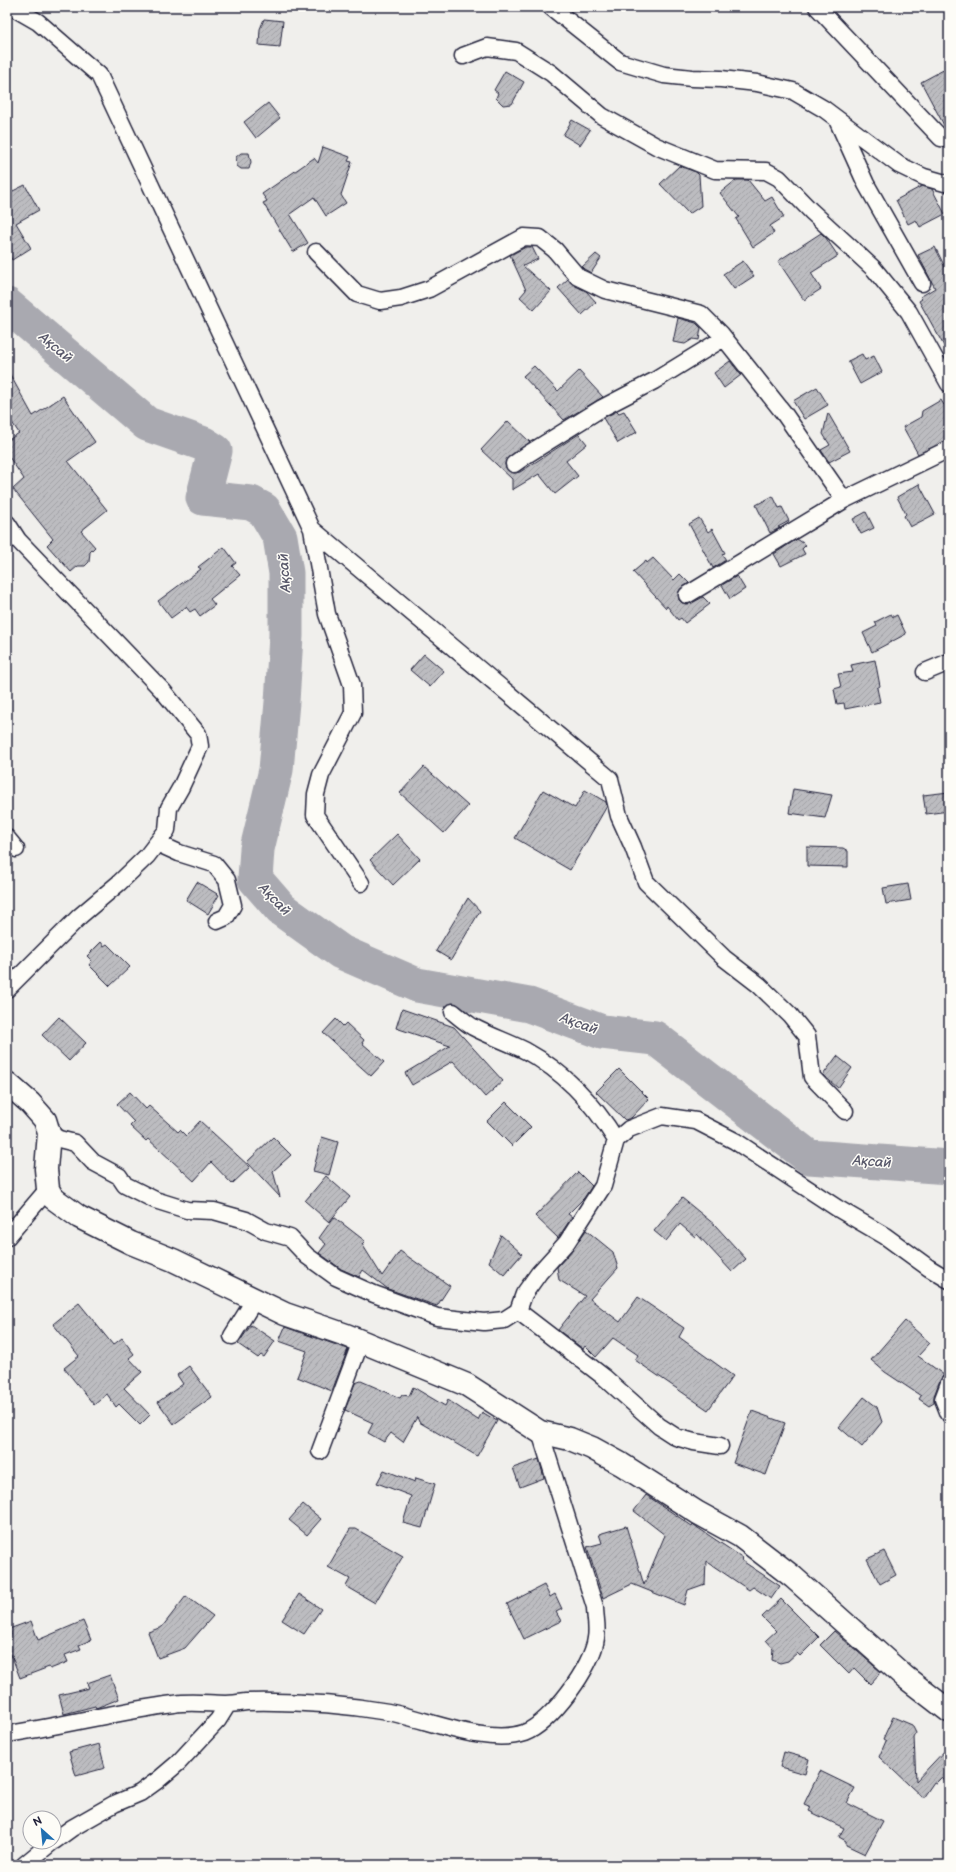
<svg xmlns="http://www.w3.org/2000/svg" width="956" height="1872" font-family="'Balsamiq Sans',sans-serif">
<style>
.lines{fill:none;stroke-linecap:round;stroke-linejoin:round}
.river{stroke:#a9a9b0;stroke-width:35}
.building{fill:url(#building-hatch);stroke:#22223b}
.street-casing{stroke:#22223b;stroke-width:19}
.secondary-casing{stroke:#22223b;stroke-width:25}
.street{stroke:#fdfcf7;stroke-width:16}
.secondary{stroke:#fdfcf7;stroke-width:22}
.labels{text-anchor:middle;stroke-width:3;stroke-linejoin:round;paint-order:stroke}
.water-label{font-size:14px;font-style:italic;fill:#58586a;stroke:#fdfcf7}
</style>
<defs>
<pattern id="building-hatch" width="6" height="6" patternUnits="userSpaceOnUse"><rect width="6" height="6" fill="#bcbcc0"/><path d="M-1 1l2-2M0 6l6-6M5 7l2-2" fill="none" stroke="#a1a1a6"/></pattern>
</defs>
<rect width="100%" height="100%" fill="#f0efec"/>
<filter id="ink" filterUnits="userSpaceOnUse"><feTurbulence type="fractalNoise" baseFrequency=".025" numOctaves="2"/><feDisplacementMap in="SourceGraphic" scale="8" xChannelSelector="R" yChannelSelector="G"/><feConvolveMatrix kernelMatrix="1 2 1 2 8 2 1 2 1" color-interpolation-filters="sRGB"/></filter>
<g filter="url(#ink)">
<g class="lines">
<!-- river -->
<path class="river" d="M 7,305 L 147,424 L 204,444 L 215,451 L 203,498 L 251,503 L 264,510 L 280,537 L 286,573 L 286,636 L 282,702 L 276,770 L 257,849 L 255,879 L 281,909 L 341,952 L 417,985 L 529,1005 L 602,1032 L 655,1038 L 809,1157 L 949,1167"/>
</g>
<!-- building -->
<path class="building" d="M 264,19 L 283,21 L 280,47 L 259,45 L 260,29 Z
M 949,67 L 949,129 L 946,129 L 921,82 Z
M 505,71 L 524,82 L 512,104 L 503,105 L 496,98 L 498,93 L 494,90 Z
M 268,103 L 280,118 L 256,138 L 244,122 Z
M 572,120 L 590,130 L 580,145 L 563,135 Z
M 323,147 L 350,157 L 348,161 L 352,162 L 341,195 L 346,203 L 326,216 L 314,197 L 290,214 L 308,243 L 293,252 L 263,203 L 267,201 L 262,194 L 314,158 L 318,163 Z
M 241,153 L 249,153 L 251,162 L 249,169 L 241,169 L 237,166 L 236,157 Z
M 679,166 L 696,172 L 699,175 L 701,206 L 689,214 L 660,184 Z
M 736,180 L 748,180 L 765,201 L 772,197 L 784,217 L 770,226 L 774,233 L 753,247 L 736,219 L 739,217 L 720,193 Z
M 25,185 L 39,210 L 16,223 L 31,248 L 12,260 L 7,252 L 7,194 Z
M 922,186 L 932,189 L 945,214 L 920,227 L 916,220 L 908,224 L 896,200 Z
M 821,233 L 826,238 L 838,256 L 811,273 L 821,289 L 804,300 L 778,261 Z
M 526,247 L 532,247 L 538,259 L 523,266 L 551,291 L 534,310 L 520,297 L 526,290 L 510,255 Z
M 935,247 L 945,267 L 949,265 L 949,355 L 919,301 L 922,299 L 920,297 L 935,288 L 918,255 Z
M 596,254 L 601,258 L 591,273 L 584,269 L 582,267 Z
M 743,261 L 754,276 L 734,289 L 723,274 Z
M 568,279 L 574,285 L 586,291 L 596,302 L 582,315 L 558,288 Z
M 678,318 L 696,323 L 701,328 L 699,340 L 693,339 L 685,344 L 673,342 Z
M 862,354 L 865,360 L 874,356 L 882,372 L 860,384 L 848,361 Z
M 730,361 L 741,375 L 724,388 L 714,373 Z
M 534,366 L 558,391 L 579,371 L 603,397 L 564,420 L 523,376 Z
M 7,369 L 33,416 L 63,396 L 95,442 L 68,461 L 107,510 L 81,531 L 95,547 L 90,552 L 89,562 L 85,566 L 78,566 L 71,572 L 47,545 L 53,539 L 13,489 L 24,479 L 7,454 L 7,441 L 19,433 L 7,415 Z
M 817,387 L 828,405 L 804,419 L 793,401 Z
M 941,400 L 944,405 L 949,402 L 949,440 L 918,454 L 903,427 L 921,417 L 922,411 Z
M 617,411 L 619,413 L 624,411 L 637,432 L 618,443 L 603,418 Z
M 828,413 L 850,451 L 829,462 L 821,450 L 830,445 L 823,434 Z
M 508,421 L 530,442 L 506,460 L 505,465 L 510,472 L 515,473 L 520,472 L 579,434 L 587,444 L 566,461 L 578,476 L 555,494 L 539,474 L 512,490 L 512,479 L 481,450 Z
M 919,484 L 935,514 L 910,527 L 904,516 L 906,514 L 897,497 Z
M 773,496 L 779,508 L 782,507 L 789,521 L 778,527 L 780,528 L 770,533 L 756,505 Z
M 866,512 L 874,528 L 861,534 L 853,519 Z
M 699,518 L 708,532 L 712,529 L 725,553 L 722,554 L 726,560 L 713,568 L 689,524 Z
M 797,539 L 806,545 L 802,549 L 805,554 L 781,566 L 774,554 Z
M 224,547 L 236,563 L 232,566 L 240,575 L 210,599 L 215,605 L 200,616 L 195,609 L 190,612 L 186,607 L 171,618 L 158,601 L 201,569 L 198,567 Z
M 653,558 L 674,580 L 680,574 L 689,583 L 679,591 L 679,600 L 682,603 L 692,603 L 703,597 L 710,604 L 685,623 L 681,618 L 678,620 L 667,606 L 666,608 L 633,572 L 646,561 L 647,563 Z
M 737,576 L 745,589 L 730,599 L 722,585 Z
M 891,614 L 893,617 L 897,615 L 906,634 L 872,652 L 863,633 L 877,626 L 875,622 Z
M 424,654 L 444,671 L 430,687 L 410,670 Z
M 875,660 L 880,686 L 877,688 L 880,702 L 845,709 L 844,703 L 837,704 L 834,689 L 841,687 L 838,674 L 853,672 L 851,665 Z
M 424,767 L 468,806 L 444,833 L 400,793 Z
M 793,789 L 832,795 L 825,818 L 789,813 Z
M 543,790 L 575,808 L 585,790 L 606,802 L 607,806 L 570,870 L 515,838 Z
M 949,792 L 949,811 L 926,814 L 923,795 Z
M 397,834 L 420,859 L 393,885 L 370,860 Z
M 807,847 L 843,848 L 848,851 L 848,867 L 807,866 Z
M 197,882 L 219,895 L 208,914 L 186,900 Z
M 908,884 L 911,900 L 886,904 L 883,888 Z
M 468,898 L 480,911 L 451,960 L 436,951 Z
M 101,942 L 104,946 L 107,944 L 130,967 L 110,986 L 89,965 L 92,961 L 87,956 Z
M 402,1009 L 454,1027 L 503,1081 L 485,1097 L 453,1061 L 412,1085 L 405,1073 L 450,1046 L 396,1028 Z
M 59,1017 L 86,1043 L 69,1061 L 42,1035 Z
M 336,1019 L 343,1026 L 346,1023 L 364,1040 L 362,1043 L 384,1062 L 371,1076 L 323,1033 Z
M 837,1056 L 852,1068 L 838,1088 L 823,1075 Z
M 619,1069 L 649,1099 L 631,1118 L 625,1120 L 596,1092 Z
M 130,1092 L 146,1109 L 149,1106 L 178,1132 L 180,1130 L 186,1136 L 200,1121 L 250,1167 L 232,1184 L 211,1162 L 194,1181 L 148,1139 L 146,1141 L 130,1126 L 134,1122 L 117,1104 Z
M 506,1102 L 531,1127 L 512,1146 L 487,1121 Z
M 273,1137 L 291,1155 L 273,1171 L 280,1197 L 247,1162 Z
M 322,1137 L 338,1142 L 329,1175 L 313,1171 Z
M 578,1172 L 592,1186 L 584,1198 L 568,1214 L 572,1217 L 558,1238 L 535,1216 Z
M 326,1176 L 350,1197 L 329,1222 L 305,1201 Z
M 682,1198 L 715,1225 L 746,1259 L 732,1272 L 697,1234 L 695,1237 L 680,1224 L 666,1241 L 654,1231 Z
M 334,1217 L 365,1241 L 362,1244 L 382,1276 L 400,1251 L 450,1286 L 437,1306 L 388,1289 L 363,1270 L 359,1277 L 341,1269 L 319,1253 L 326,1244 L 319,1238 Z
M 586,1230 L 613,1252 L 618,1268 L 590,1299 L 620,1322 L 638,1297 L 684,1328 L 679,1337 L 733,1376 L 708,1410 L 635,1360 L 638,1355 L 613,1338 L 596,1357 L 585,1346 L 583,1349 L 558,1330 L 585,1296 L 559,1280 L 557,1267 L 574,1248 Z
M 501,1235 L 522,1254 L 504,1275 L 489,1262 Z
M 79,1303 L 113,1345 L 122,1338 L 134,1354 L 129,1358 L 142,1372 L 124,1388 L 150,1415 L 140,1425 L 119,1404 L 116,1407 L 107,1394 L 94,1405 L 64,1368 L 79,1356 L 53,1324 Z
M 905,1321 L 930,1343 L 918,1356 L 944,1375 L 940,1380 L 934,1396 L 934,1403 L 929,1406 L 919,1399 L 921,1396 L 885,1372 L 871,1360 Z
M 251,1325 L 275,1341 L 264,1357 L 261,1355 L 258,1358 L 238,1344 Z
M 285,1327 L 348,1349 L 332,1391 L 297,1377 L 307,1351 L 279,1341 Z
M 189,1366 L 212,1397 L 174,1424 L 158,1402 L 183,1384 L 177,1375 Z
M 361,1381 L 400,1398 L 402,1395 L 409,1396 L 413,1387 L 445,1406 L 448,1400 L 478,1420 L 482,1412 L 497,1421 L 477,1456 L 419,1422 L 417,1417 L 403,1442 L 391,1433 L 384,1442 L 368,1433 L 373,1423 L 345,1410 L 355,1383 Z
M 864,1397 L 877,1407 L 882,1422 L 862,1447 L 839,1427 Z
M 752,1411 L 785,1423 L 766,1475 L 733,1463 Z
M 539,1459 L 544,1478 L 520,1487 L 513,1468 Z
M 384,1470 L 415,1482 L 416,1478 L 435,1484 L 422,1528 L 403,1523 L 411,1496 L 377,1483 Z
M 646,1495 L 692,1526 L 693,1524 L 698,1528 L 743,1558 L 741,1560 L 780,1586 L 771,1599 L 753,1587 L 749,1590 L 706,1561 L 705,1584 L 688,1590 L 684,1605 L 632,1584 L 603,1598 L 587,1547 L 602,1543 L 599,1534 L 626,1526 L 644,1585 L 665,1535 L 634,1511 Z
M 303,1504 L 321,1519 L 307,1535 L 289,1520 Z
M 350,1529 L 356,1529 L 403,1556 L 375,1603 L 346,1586 L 350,1579 L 328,1567 Z
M 884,1551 L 896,1575 L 880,1584 L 867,1559 Z
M 544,1585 L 550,1597 L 555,1594 L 562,1609 L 556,1612 L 561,1621 L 524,1639 L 507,1604 Z
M 299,1594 L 321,1609 L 304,1634 L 282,1620 Z
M 186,1596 L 213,1616 L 185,1648 L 158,1658 L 148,1632 L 162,1627 Z
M 781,1599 L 819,1637 L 800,1656 L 797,1653 L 788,1661 L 780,1663 L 772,1660 L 773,1648 L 766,1640 L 776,1631 L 762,1617 Z
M 31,1621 L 38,1640 L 83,1621 L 91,1640 L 79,1645 L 81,1649 L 65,1655 L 68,1662 L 50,1669 L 49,1667 L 20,1678 L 7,1644 L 7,1637 L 11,1635 L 9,1629 Z
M 834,1631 L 881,1672 L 870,1684 L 854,1668 L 849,1674 L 820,1645 Z
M 110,1675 L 119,1699 L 96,1708 L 95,1706 L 64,1714 L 59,1695 L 89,1688 L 87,1683 Z
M 893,1717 L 912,1725 L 916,1733 L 914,1737 L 916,1781 L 949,1746 L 949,1785 L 942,1777 L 936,1783 L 934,1782 L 923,1798 L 879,1757 L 886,1741 L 883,1739 Z
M 99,1744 L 105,1768 L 76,1776 L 69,1752 Z
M 784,1752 L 809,1759 L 805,1774 L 780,1767 Z
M 820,1771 L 855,1788 L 847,1803 L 883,1821 L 865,1854 L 846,1845 L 846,1841 L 839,1837 L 844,1828 L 809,1811 L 811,1807 L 804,1804 Z"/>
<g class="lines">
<!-- street casing -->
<g class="street-casing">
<path id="street" d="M 12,7 L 38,22 L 99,75 L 312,529 L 610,779 L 619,816 L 633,847 L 646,882 L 724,958 L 759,985 L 790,1015 L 807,1036 L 812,1077 L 845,1111
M 551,7 L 620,62 L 664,75 L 692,78 L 721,79 L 757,83 L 793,91 L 824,109 L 899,165 L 924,177 L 945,183 L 949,183
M 817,7 L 941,138 L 949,139
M 463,56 L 487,47 L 516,51 L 551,73 L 602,116 L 656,146 L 715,170 L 766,171 L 779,178 L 811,211 L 874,269 L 909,312 L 949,384
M 838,122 L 866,184 L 922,283
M 316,252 L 357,294 L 380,301 L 401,298 L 429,289 L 524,237 L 540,238 L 555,250 L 578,277 L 605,290 L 701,314 L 721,334 L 783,412 L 844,500
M 514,464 L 528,454 L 602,408 L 654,381 L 724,338
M 7,523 L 18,540 L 163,691 L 198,734 L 200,746 L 181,787 L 169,808 L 167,830 L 147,856 L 119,883 L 80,916 L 7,989
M 312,529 L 327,614 L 352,685 L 353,713 L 321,775 L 316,794 L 315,815 L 361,883
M 687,595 L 844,500 L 949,449
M 925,672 L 949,662
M 7,838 L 16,849
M 157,843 L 179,853 L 214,864 L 227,880 L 233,905 L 226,917 L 217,921
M 453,1012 C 459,1017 466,1023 473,1027 C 490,1036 508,1042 526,1051 C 563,1071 594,1104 616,1140
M 49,1133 L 59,1139 L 75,1143 L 93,1162 L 119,1176 L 125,1185 L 155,1200 L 187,1210 L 214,1211 L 246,1220 L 266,1231 L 290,1238 L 307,1256 L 336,1277 L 374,1294 L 437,1317 L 484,1322 L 504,1320 L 518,1311 L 524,1294 L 539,1273 L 567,1242 L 603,1186 L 616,1140 L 629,1129 L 662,1116 L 696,1121 L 735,1141 L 837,1208 L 885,1236 L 929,1268 L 949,1280
M 7,1237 L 48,1189
M 518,1311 L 604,1377 L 659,1426 L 676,1437 L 694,1442 L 720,1446
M 232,1336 L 255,1299
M 949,1383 L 943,1399 L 949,1414
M 320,1451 L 361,1341
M 7,1734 C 63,1726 118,1711 174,1704 C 191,1701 209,1704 226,1704 C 232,1704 239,1703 246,1702 C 293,1701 341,1704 388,1712 C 427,1719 486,1746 524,1733 C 551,1723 593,1666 596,1638 C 598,1628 595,1617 595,1607 L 540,1432
M 54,1841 L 72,1828 L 114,1804 L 140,1793 L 158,1780 L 178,1763 L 218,1720 L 228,1704
M 24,1865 L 52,1842"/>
</g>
<!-- secondary casing -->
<g class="secondary-casing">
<path id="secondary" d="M 7,1083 L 30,1103 L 45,1120 L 49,1133 L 46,1169 L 48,1189 L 53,1198 L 79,1217 L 131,1243 L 173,1260 L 285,1314 L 346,1335 L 467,1385 L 540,1432 L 570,1439 L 592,1448 L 621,1464 L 698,1513 L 740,1536 L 793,1577 L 905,1677 L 949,1711"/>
</g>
<!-- street -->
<use href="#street" class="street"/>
<!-- secondary -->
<use href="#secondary" class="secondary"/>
</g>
</g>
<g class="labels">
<!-- water labels -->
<g class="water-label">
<text transform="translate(56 347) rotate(40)" y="5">Ақсай</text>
<text transform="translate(284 573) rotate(-94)" y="5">Ақсай</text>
<text transform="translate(275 899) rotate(46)" y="5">Ақсай</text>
<text transform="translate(579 1023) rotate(20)" y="5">Ақсай</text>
<text transform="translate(872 1161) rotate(4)" y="5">Ақсай</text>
</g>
</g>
<!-- margin -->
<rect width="956" height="1872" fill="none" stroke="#fdfcf7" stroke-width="24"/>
<rect x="12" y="12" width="932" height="1848" fill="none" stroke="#22223b" stroke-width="1.5" filter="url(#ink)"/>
<!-- north arrow -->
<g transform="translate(42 1830) rotate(333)"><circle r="19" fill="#fdfcf7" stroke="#a5a5ac"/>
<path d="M0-3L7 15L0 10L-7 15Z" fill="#1f6fb2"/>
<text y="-6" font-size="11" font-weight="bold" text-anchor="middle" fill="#22223b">N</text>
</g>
</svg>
